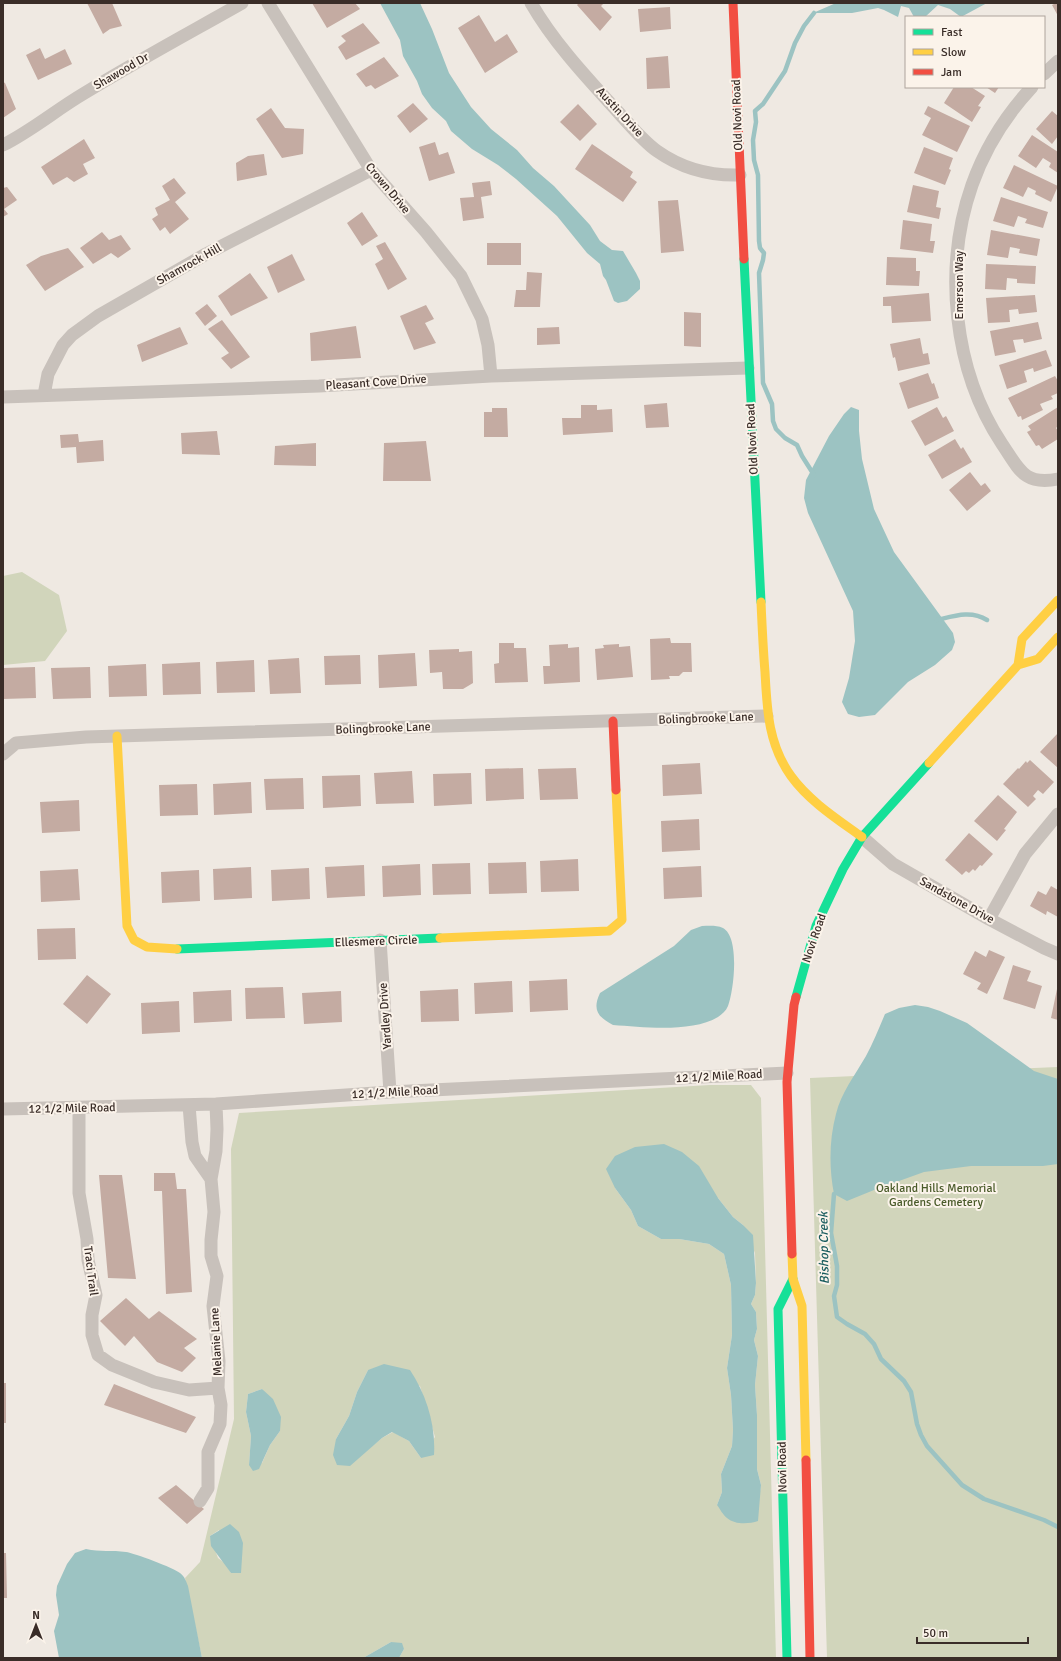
<svg xmlns="http://www.w3.org/2000/svg" width="1061" height="1661" font-family="Signika,sans-serif">
<style>
.green{fill:#d1d5bb;fill-rule:evenodd}
.water{fill:#9cc3c2}
.lines{fill:none;stroke-linecap:round;stroke-linejoin:round}
.stream{stroke:#9cc3c2;stroke-width:4.5}
.building{fill:#c4aba2}
.street{stroke:#c8c1bb;stroke-width:13}
.fast{stroke:#16e098;stroke-width:9}
.slow{stroke:#ffcf43;stroke-width:9}
.jam{stroke:#f24e42;stroke-width:9}
.labels{text-anchor:middle;stroke-width:4;stroke-linejoin:round;paint-order:stroke}
.street-label{font-size:12px;fill:#3a2d28;stroke:#fbf3ea}
.park-label{font-size:12px;fill:#4a5b2a;stroke:#fbf3ea}
.water-label{font-size:13px;font-style:italic;fill:#1a5d5f;stroke:#fbf3ea}
</style>
<rect width="100%" height="100%" fill="#efe9e2"/>
<!-- green -->
<path class="green" d="M 22,572 L 59,595 L 67,631 L 45,661 L 3,665 L 3,576 Z
M 1058,1067 L 1058,1658 L 827,1658 L 810,1078 Z
M 710,1085 L 751,1085 L 761,1098 L 776,1658 L 399,1658 L 404,1649 L 391,1642 L 363,1658 L 202,1658 L 185,1578 L 200,1562 L 234,1419 L 231,1149 L 239,1113 ZM 615,1188 L 718,1198 L 733,1217 L 743,1225 L 755,1253 L 756,1283 L 755,1295 L 751,1304 L 756,1312 L 757,1329 L 754,1340 L 758,1356 L 755,1385 L 757,1415 L 757,1469 L 761,1485 L 759,1498 L 717,1505 L 722,1492 L 721,1474 L 732,1446 L 733,1430 L 731,1395 L 727,1368 L 732,1335 L 731,1285 L 724,1254 L 709,1244 L 679,1239 L 661,1239 L 638,1226 L 631,1210 ZM 368,1370 L 420,1386 L 435,1437 L 421,1458 L 409,1441 L 393,1432 L 382,1438 L 366,1451 L 336,1439 L 349,1416 L 357,1392 ZM 262,1389 L 280,1431 L 270,1445 L 262,1463 L 249,1465 L 251,1436 L 246,1412 L 248,1394 ZM 219,1530 L 231,1573 L 226,1564 L 218,1558 L 210,1536 Z"/>
<!-- water -->
<path class="water" d="M 380,3 L 420,3 L 432,29 L 449,73 L 471,107 L 491,129 L 517,150 L 533,168 L 554,186 L 590,225 L 600,241 L 612,250 L 623,251 L 636,273 L 640,281 L 640,289 L 627,301 L 618,303 L 614,301 L 606,280 L 603,276 L 600,264 L 587,253 L 557,216 L 516,179 L 498,165 L 472,149 L 451,131 L 446,121 L 432,108 L 422,94 L 417,81 L 403,56 L 400,40 Z
M 836,3 L 987,3 L 961,17 L 950,9 L 938,5 L 925,17 L 914,17 L 909,8 L 901,6 L 898,17 L 884,10 L 878,8 L 852,13 L 813,13 Z
M 851,407 L 859,410 L 859,431 L 862,459 L 874,509 L 894,552 L 953,633 L 955,642 L 952,650 L 935,665 L 908,682 L 875,715 L 859,717 L 848,714 L 842,702 L 849,678 L 855,641 L 853,611 L 808,513 L 804,498 L 806,480 L 829,436 L 844,414 Z
M 702,926 C 709,926 716,925 723,928 C 740,937 734,990 728,1006 C 726,1011 722,1014 718,1017 C 691,1033 643,1027 613,1025 C 598,1017 592,1010 600,993 L 674,946 L 691,930 Z
M 915,1005 L 928,1007 L 940,1011 L 967,1023 L 1034,1071 L 1058,1079 L 1058,1164 L 1043,1166 L 971,1166 L 924,1172 L 874,1190 L 847,1201 L 834,1194 C 829,1168 829,1140 836,1114 C 841,1093 855,1075 866,1056 C 873,1043 879,1028 885,1014 L 899,1008 Z
M 664,1144 L 682,1152 L 699,1166 L 718,1198 L 733,1217 L 743,1225 L 753,1235 L 756,1283 L 755,1295 L 751,1304 L 756,1312 L 757,1329 L 754,1340 L 758,1356 L 755,1385 L 757,1415 L 757,1469 L 761,1485 L 758,1521 C 749,1524 735,1525 727,1518 C 723,1515 720,1509 717,1505 L 722,1492 L 721,1474 L 732,1446 L 733,1430 L 731,1395 L 727,1368 L 732,1335 L 731,1285 L 724,1254 L 709,1244 L 679,1239 L 661,1239 L 638,1226 L 631,1210 L 615,1188 L 606,1169 L 615,1156 L 635,1147 Z
M 384,1364 L 410,1370 C 426,1394 436,1425 434,1455 L 421,1458 L 409,1441 L 392,1432 L 382,1438 L 350,1466 L 337,1465 L 333,1455 L 336,1439 L 349,1416 L 357,1392 L 368,1370 Z
M 262,1389 L 273,1399 L 281,1417 L 280,1431 L 270,1445 L 259,1469 L 253,1471 L 249,1465 L 251,1436 L 246,1412 L 248,1394 Z
M 230,1524 L 239,1532 L 243,1543 L 241,1573 L 231,1573 L 211,1546 L 210,1536 Z
M 86,1549 C 100,1552 112,1550 126,1552 C 134,1553 174,1568 180,1573 C 185,1577 186,1581 188,1586 L 202,1658 L 59,1658 L 54,1631 L 59,1615 L 56,1595 L 57,1586 L 67,1564 L 75,1553 Z
M 391,1642 L 402,1643 L 404,1649 L 399,1658 L 363,1658 Z"/>
<g class="lines">
<!-- stream -->
<path class="stream" d="M 814,475 L 802,456 L 797,445 L 785,438 L 776,429 L 773,421 L 772,404 L 763,383 L 759,273 L 763,260 L 764,253 L 760,248 L 759,241 L 758,175 L 754,160 L 753,140 L 756,122 L 755,111 L 763,104 L 785,71 L 795,43 L 804,26 L 814,13
M 937,620 C 954,616 971,610 987,620
M 834,1194 L 831,1233 L 837,1266 L 837,1285 L 834,1296 L 837,1317 L 847,1324 L 865,1334 L 874,1344 L 881,1359 L 904,1381 L 911,1392 L 917,1424 L 921,1435 L 927,1446 L 962,1485 L 984,1499 L 1044,1520 L 1058,1527"/>
</g>
<!-- building -->
<path class="building" d="M 87,3 L 112,3 L 122,26 L 110,29 L 103,34 Z
M 312,3 L 355,3 L 360,9 L 327,28 Z
M 579,3 L 604,3 L 601,6 L 612,17 L 600,31 L 577,5 Z
M 1056,3 L 1058,3 L 1058,16 L 1052,5 Z
M 670,7 L 671,29 L 640,32 L 638,9 Z
M 479,15 L 495,42 L 507,34 L 518,52 L 485,73 L 458,28 Z
M 363,23 L 380,43 L 346,60 L 338,47 L 346,41 L 341,36 Z
M 40,48 L 45,59 L 65,49 L 72,64 L 38,80 L 26,55 Z
M 668,56 L 670,88 L 647,89 L 646,58 Z
M 384,57 L 399,76 L 375,89 L 371,85 L 366,87 L 356,74 Z
M 3,82 L 5,83 L 16,109 L 3,118 Z
M 954,87 L 971,87 L 985,96 L 978,106 L 981,107 L 972,122 L 944,103 Z
M 986,87 L 999,87 L 995,93 Z
M 413,103 L 428,119 L 410,133 L 397,116 Z
M 578,104 L 597,124 L 580,141 L 560,122 Z
M 928,106 L 970,126 L 957,152 L 922,135 L 931,118 L 924,114 Z
M 271,108 L 285,128 L 304,129 L 303,154 L 282,158 L 256,119 Z
M 1052,111 L 1058,116 L 1058,136 L 1052,144 L 1036,129 Z
M 1032,135 L 1058,152 L 1058,173 L 1049,167 L 1051,163 L 1043,158 L 1036,168 L 1018,156 Z
M 84,139 L 95,158 L 83,164 L 88,174 L 74,182 L 67,177 L 53,185 L 41,167 Z
M 435,142 L 439,155 L 448,152 L 455,173 L 429,181 L 419,147 Z
M 592,144 L 633,172 L 630,177 L 637,182 L 623,202 L 575,169 Z
M 924,147 L 953,158 L 949,169 L 951,170 L 945,185 L 914,173 Z
M 264,154 L 267,175 L 237,181 L 236,163 L 248,156 Z
M 1014,165 L 1058,186 L 1051,202 L 1035,194 L 1036,191 L 1028,187 L 1023,197 L 1003,188 Z
M 174,178 L 186,193 L 175,202 L 189,219 L 170,234 L 165,227 L 160,231 L 152,219 L 158,215 L 155,208 L 170,200 L 162,186 Z
M 490,181 L 492,195 L 481,197 L 484,218 L 463,221 L 460,198 L 474,197 L 472,183 Z
M 913,185 L 939,191 L 936,207 L 941,208 L 939,219 L 907,212 Z
M 7,187 L 17,200 L 4,209 L 8,214 L 3,217 L 3,188 Z
M 1001,197 L 1048,212 L 1043,228 L 1025,223 L 1027,219 L 1018,216 L 1014,227 L 993,221 Z
M 678,200 L 684,251 L 661,253 L 658,201 Z
M 362,212 L 378,236 L 362,246 L 347,223 Z
M 903,220 L 932,224 L 930,241 L 935,241 L 933,253 L 900,249 Z
M 991,230 L 1040,239 L 1037,256 L 1019,253 L 1020,249 L 1010,247 L 1008,258 L 987,255 Z
M 102,232 L 109,240 L 121,235 L 131,249 L 118,258 L 111,253 L 93,264 L 80,248 Z
M 385,242 L 407,279 L 388,290 L 375,264 L 383,259 L 376,246 Z
M 487,243 L 521,243 L 521,265 L 487,265 Z
M 68,248 L 84,267 L 45,291 L 26,265 L 41,256 Z
M 292,254 L 305,280 L 278,293 L 267,267 Z
M 887,257 L 916,258 L 916,271 L 920,271 L 919,286 L 886,285 Z
M 986,264 L 1036,266 L 1035,284 L 1017,283 L 1017,279 L 1007,278 L 1006,290 L 985,289 Z
M 527,272 L 542,273 L 540,307 L 514,307 L 516,290 L 526,290 Z
M 250,273 L 268,298 L 231,316 L 218,296 Z
M 929,293 L 931,321 L 892,323 L 891,306 L 883,306 L 883,297 Z
M 1035,295 L 1037,312 L 1019,314 L 1018,309 L 1009,310 L 1010,322 L 988,323 L 986,298 Z
M 207,304 L 217,316 L 205,326 L 195,313 Z
M 426,305 L 434,319 L 425,323 L 436,343 L 414,350 L 400,316 Z
M 684,312 L 701,313 L 701,347 L 684,346 Z
M 222,320 L 250,357 L 231,369 L 221,358 L 229,353 L 208,329 Z
M 1038,322 L 1042,339 L 1024,343 L 1023,339 L 1013,340 L 1016,352 L 995,356 L 990,331 Z
M 356,326 L 361,358 L 311,361 L 310,333 Z
M 180,327 L 188,344 L 142,362 L 137,345 Z
M 559,327 L 560,344 L 537,345 L 537,328 Z
M 920,338 L 923,354 L 928,353 L 930,364 L 898,371 L 895,357 L 893,358 L 890,344 Z
M 1046,350 L 1052,366 L 1034,372 L 1033,368 L 1024,371 L 1027,382 L 1007,389 L 999,365 Z
M 928,373 L 932,384 L 934,383 L 939,398 L 908,409 L 899,383 Z
M 1055,376 L 1058,381 L 1058,393 L 1051,396 L 1053,399 L 1040,404 L 1043,410 L 1022,420 L 1021,416 L 1018,417 L 1008,398 Z
M 667,403 L 669,427 L 646,428 L 644,405 Z
M 581,405 L 597,405 L 597,410 L 612,409 L 613,432 L 563,435 L 562,418 L 581,418 Z
M 937,407 L 943,418 L 946,416 L 954,431 L 925,446 L 911,421 Z
M 1058,407 L 1058,426 L 1056,428 L 1058,431 L 1058,439 L 1042,449 L 1039,445 L 1036,446 L 1027,432 L 1031,430 L 1028,426 Z
M 492,408 L 507,408 L 508,437 L 484,437 L 484,412 L 492,412 Z
M 217,431 L 220,455 L 182,454 L 181,433 Z
M 78,434 L 79,442 L 103,440 L 104,461 L 77,463 L 76,447 L 61,448 L 60,435 Z
M 955,439 L 961,449 L 963,447 L 972,462 L 942,479 L 928,455 Z
M 426,441 L 431,481 L 383,481 L 384,443 Z
M 316,443 L 316,466 L 274,465 L 275,446 Z
M 970,472 L 981,486 L 985,483 L 991,491 L 967,511 L 949,490 Z
M 670,638 L 671,643 L 691,643 L 692,672 L 683,672 L 679,676 L 669,676 L 670,679 L 651,680 L 650,639 Z
M 499,643 L 514,643 L 514,648 L 526,648 L 528,682 L 495,683 L 494,664 L 499,663 Z
M 568,644 L 568,648 L 579,647 L 580,682 L 544,684 L 543,666 L 550,666 L 549,645 Z
M 619,644 L 619,647 L 630,646 L 633,677 L 597,680 L 595,649 L 604,648 L 603,645 Z
M 459,649 L 459,652 L 472,651 L 473,683 L 463,689 L 443,689 L 442,672 L 430,673 L 429,650 Z
M 415,653 L 417,686 L 379,688 L 378,655 Z
M 360,655 L 361,684 L 325,685 L 324,656 Z
M 299,658 L 301,693 L 270,694 L 268,660 Z
M 254,660 L 255,692 L 217,693 L 216,662 Z
M 200,662 L 201,694 L 163,695 L 162,664 Z
M 146,664 L 147,696 L 109,697 L 108,666 Z
M 35,667 L 36,698 L 3,699 L 3,668 Z
M 90,667 L 91,698 L 53,699 L 51,668 Z
M 1058,733 L 1058,768 L 1040,752 Z
M 1030,760 L 1054,782 L 1043,794 L 1038,790 L 1033,796 L 1036,799 L 1028,807 L 1003,784 L 1018,768 L 1019,769 L 1026,761 L 1027,763 Z
M 700,763 L 702,794 L 663,796 L 662,765 Z
M 523,768 L 524,799 L 486,801 L 485,769 Z
M 576,768 L 578,799 L 540,800 L 538,769 Z
M 412,771 L 414,803 L 376,804 L 374,773 Z
M 471,773 L 472,804 L 434,806 L 433,774 Z
M 360,775 L 361,806 L 323,808 L 322,776 Z
M 303,778 L 304,809 L 266,810 L 264,779 Z
M 251,782 L 252,813 L 214,815 L 213,784 Z
M 197,784 L 198,815 L 160,816 L 159,785 Z
M 998,795 L 1017,812 L 1004,829 L 1006,830 L 997,841 L 974,821 Z
M 79,800 L 80,831 L 42,833 L 40,802 Z
M 699,819 L 700,850 L 662,852 L 661,821 Z
M 969,833 L 993,854 L 982,866 L 980,865 L 975,871 L 973,869 L 969,873 L 966,871 L 962,875 L 945,860 Z
M 578,859 L 579,891 L 541,892 L 540,861 Z
M 526,862 L 527,893 L 489,894 L 488,863 Z
M 470,863 L 471,894 L 433,895 L 432,864 Z
M 420,864 L 421,895 L 383,897 L 382,866 Z
M 364,865 L 365,896 L 327,898 L 325,867 Z
M 701,866 L 702,897 L 664,899 L 663,868 Z
M 251,867 L 252,898 L 214,900 L 213,869 Z
M 309,868 L 310,899 L 272,901 L 271,870 Z
M 78,869 L 80,900 L 41,902 L 40,871 Z
M 199,870 L 200,901 L 162,903 L 161,872 Z
M 1051,886 L 1058,890 L 1058,917 L 1047,911 L 1046,915 L 1030,906 L 1038,891 L 1046,895 Z
M 75,928 L 76,959 L 38,960 L 37,929 Z
M 989,950 L 1005,957 L 987,994 L 977,989 L 981,983 L 963,974 L 975,951 L 986,957 Z
M 1013,965 L 1031,971 L 1027,981 L 1042,986 L 1035,1009 L 1003,999 Z
M 87,975 L 111,994 L 87,1024 L 63,1004 Z
M 567,979 L 568,1010 L 530,1012 L 529,981 Z
M 512,981 L 513,1012 L 475,1014 L 474,983 Z
M 283,987 L 285,1018 L 246,1019 L 245,988 Z
M 458,989 L 459,1021 L 421,1022 L 420,991 Z
M 1057,989 L 1058,989 L 1058,1020 L 1051,1018 Z
M 231,990 L 232,1021 L 194,1023 L 193,992 Z
M 341,991 L 342,1022 L 304,1024 L 302,993 Z
M 179,1001 L 180,1032 L 142,1034 L 141,1003 Z
M 154,1173 L 175,1173 L 177,1189 L 186,1189 L 192,1292 L 166,1294 L 162,1191 L 154,1191 Z
M 99,1175 L 122,1175 L 136,1279 L 108,1278 Z
M 126,1298 L 149,1319 L 159,1311 L 197,1339 L 184,1348 L 196,1358 L 182,1372 L 157,1362 L 134,1336 L 125,1346 L 100,1321 Z
M 3,1383 L 6,1383 L 6,1423 L 3,1423 Z
M 114,1384 L 196,1417 L 186,1433 L 104,1405 Z
M 176,1485 L 204,1509 L 187,1524 L 158,1498 Z
M 3,1553 L 6,1553 L 7,1598 L 3,1598 Z"/>
<g class="lines">
<!-- street -->
<path class="street" d="M 268,3 L 371,170 L 426,232 L 461,276 L 482,319 L 488,345 L 491,376
M 531,3 C 554,43 587,78 618,112 C 629,124 643,141 657,151 C 681,168 710,176 740,175
M 1044,74 L 1058,61
M 1032,87 C 1006,115 985,148 972,185 C 943,268 953,370 1002,444 C 1019,469 1024,486 1058,479
M 3,145 C 31,131 56,110 83,94 C 135,62 189,33 242,3
M 44,395 L 48,374 L 63,345 L 72,335 L 98,316 L 206,254 L 371,170
M 3,397 L 319,386 L 491,376 L 748,368
M 3,754 L 16,743 L 86,737 L 767,716
M 862,837 L 893,864 L 989,919 L 1044,948 L 1058,954
M 989,919 L 1025,854 L 1058,814
M 380,940 L 390,1092
M 189,1105 L 192,1142 L 195,1156 L 211,1179
M 79,1108 L 79,1193 L 87,1239 L 88,1260 L 96,1295 L 92,1315 L 92,1335 L 98,1355 L 112,1365 L 154,1382 L 189,1390 L 218,1388
M 3,1109 L 216,1104 L 390,1092 L 787,1073
M 200,1501 L 208,1488 L 208,1452 L 220,1424 L 221,1405 L 218,1388 L 219,1361 L 213,1306 L 217,1276 L 211,1256 L 211,1240 L 214,1212 L 211,1179 L 216,1151 L 217,1129 L 216,1104"/>
<!-- fast -->
<path class="fast" d="M 744,259 L 761,602
M 177,949 L 440,938
M 796,997 L 816,926 L 843,869 L 862,837 L 929,763
M 787,1658 L 778,1309 L 793,1279"/>
<!-- slow -->
<path class="slow" d="M 761,602 C 762,625 763,648 765,672 C 767,709 768,744 791,776 C 809,801 837,819 862,837
M 1018,665 L 1022,639 L 1058,600
M 117,736 L 127,926 L 134,940 L 147,947 L 177,949
M 929,763 L 1018,665 L 1038,659 L 1058,637
M 440,938 L 609,931 L 622,920 L 616,790
M 792,1254 L 793,1279 L 802,1306 L 806,1460"/>
<!-- jam -->
<path class="jam" d="M 733,3 L 744,259
M 613,721 L 616,790
M 792,1254 L 787,1082 L 794,1005 L 796,997
M 806,1460 L 810,1658"/>
</g>
<g class="labels">
<!-- street labels -->
<g class="street-label">
<text transform="translate(121 71) rotate(-30)" y="4">Shawood Dr</text>
<text transform="translate(620 112) rotate(47)" y="4">Austin Drive</text>
<text transform="translate(737 115) rotate(-92)" y="4">Old Novi Road</text>
<text transform="translate(388 188) rotate(50)" y="4">Crown Drive</text>
<text transform="translate(189 264) rotate(-29)" y="4">Shamrock Hill</text>
<text transform="translate(959 285) rotate(-90)" y="4">Emerson Way</text>
<text transform="translate(376 382) rotate(-4)" y="4">Pleasant Cove Drive</text>
<text transform="translate(752 439) rotate(-93)" y="4">Old Novi Road</text>
<text transform="translate(706 718) rotate(-2)" y="4">Bolingbrooke Lane</text>
<text transform="translate(383 728) rotate(-2)" y="4">Bolingbrooke Lane</text>
<text transform="translate(957 900) rotate(29)" y="4">Sandstone Drive</text>
<text transform="translate(814 938) rotate(-71)" y="4">Novi Road</text>
<text transform="translate(376 941) rotate(-2)" y="4">Ellesmere Circle</text>
<text transform="translate(385 1016) rotate(-94)" y="4">Yardley Drive</text>
<text transform="translate(719 1076) rotate(-3)" y="4">12 1/2 Mile Road</text>
<text transform="translate(395 1092) rotate(-3)" y="4">12 1/2 Mile Road</text>
<text transform="translate(72 1108) rotate(-1)" y="4">12 1/2 Mile Road</text>
<text transform="translate(91 1271) rotate(83)" y="4">Traci Trail</text>
<text transform="translate(216 1342) rotate(-93)" y="4">Melanie Lane</text>
<text transform="translate(782 1467) rotate(-91)" y="4">Novi Road</text>
</g>
<!-- park labels -->
<g class="park-label">
<text x="936" y="1192">Oakland Hills Memorial<tspan x="936" dy="14">Gardens Cemetery</tspan></text>
</g>
<!-- water labels -->
<g class="water-label">
<text transform="translate(823 1248) rotate(-91)" y="5">Bishop Creek</text>
</g>
</g>
<!-- border -->
<rect width="1061" height="1661" fill="none" stroke="#3a2d28" stroke-width="8"/>
<!-- legend -->
<rect x="905" y="16" width="140" height="72" fill="#fbf3ea" stroke="#aea49c"/>
<rect x="913" y="29" width="20" height="6" fill="#16e098" stroke="#aea49c"/>
<text x="941" y="36" font-size="12" fill="#3a2d28">Fast</text>
<rect x="913" y="49" width="20" height="6" fill="#ffcf43" stroke="#aea49c"/>
<text x="941" y="56" font-size="12" fill="#3a2d28">Slow</text>
<rect x="913" y="69" width="20" height="6" fill="#f24e42" stroke="#aea49c"/>
<text x="941" y="76" font-size="12" fill="#3a2d28">Jam</text>
<!-- north arrow -->
<g transform="translate(36 1625)" stroke="#fbf3ea" stroke-width="3" paint-order="stroke">
<path d="M0-3L7 15L0 10L-7 15Z" fill="#3a2d28"/>
<text y="-6" font-size="11" font-weight="bold" text-anchor="middle" fill="#3a2d28">N</text>
</g>
<!-- scale -->
<path d="M917 1637v6h111v-6" fill="none" stroke="#3a2d28" stroke-width="2"/>
<text x="923" y="1637" font-size="12" fill="#3a2d28" stroke="#fbf3ea" stroke-width="3" paint-order="stroke">50 m</text>
</svg>
